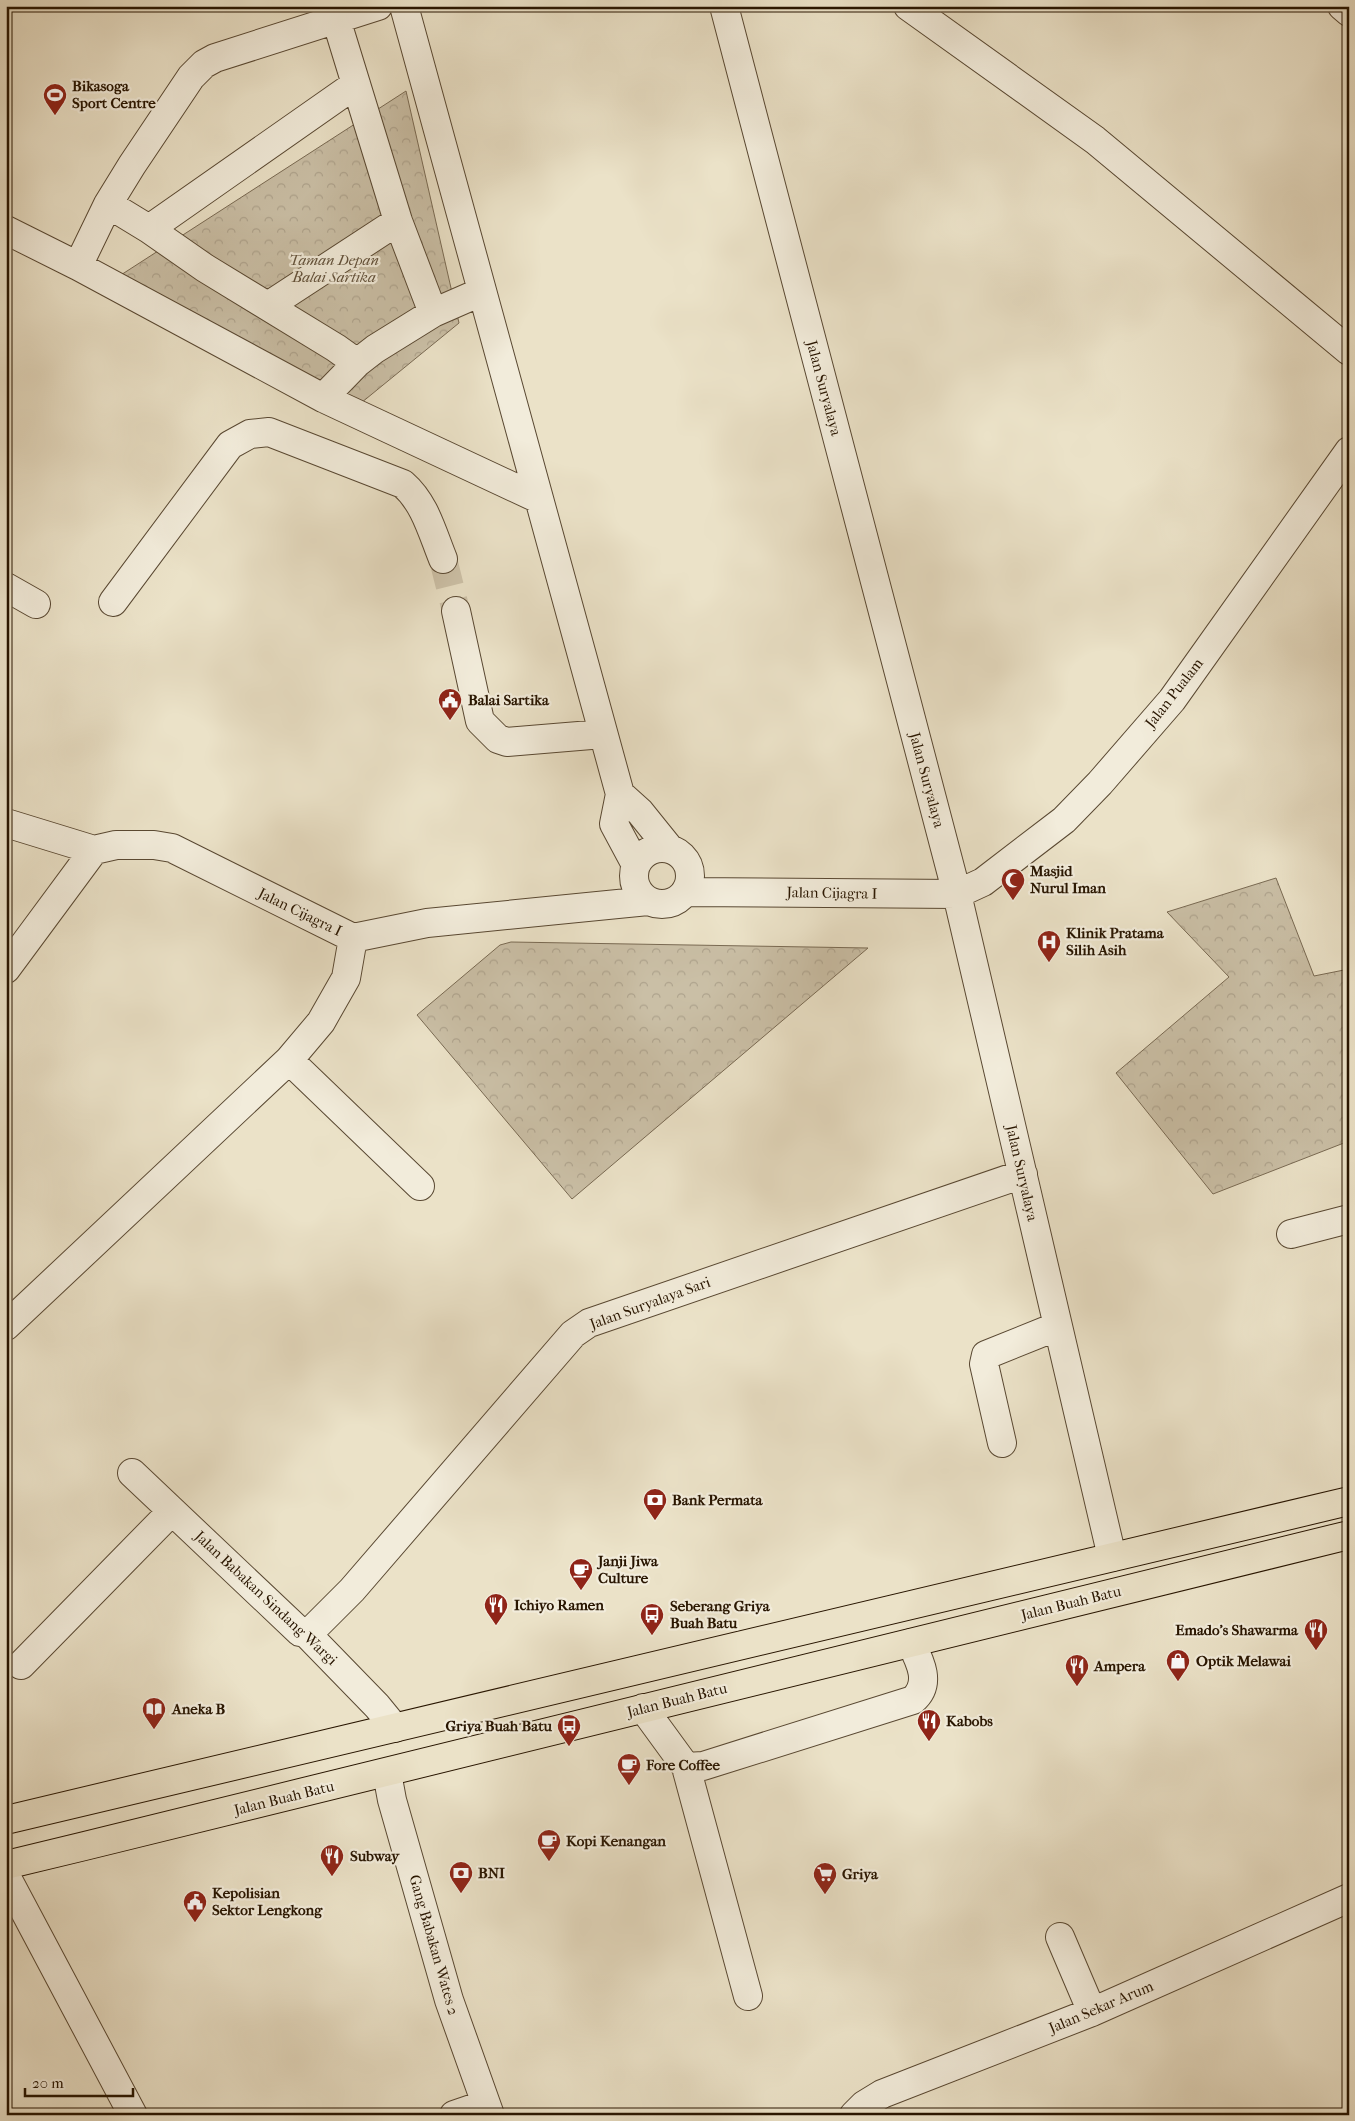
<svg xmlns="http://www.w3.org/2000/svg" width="1355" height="2121" font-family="'IM FELL French Canon',serif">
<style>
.park{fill:url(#park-crowns);stroke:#796a53}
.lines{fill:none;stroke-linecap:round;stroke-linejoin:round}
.minor-tunnel{stroke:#cec3aa;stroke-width:28;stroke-dasharray:28 14;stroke-linecap:butt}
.minor-casing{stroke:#594832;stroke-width:30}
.major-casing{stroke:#281500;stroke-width:30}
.minor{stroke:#f2ecdb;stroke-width:28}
.major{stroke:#ebe2c8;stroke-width:28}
.labels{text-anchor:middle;stroke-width:4.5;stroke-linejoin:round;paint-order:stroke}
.poi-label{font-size:15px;font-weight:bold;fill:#281500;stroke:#f2ecdb;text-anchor:start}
.park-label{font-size:15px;font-style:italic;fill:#61503a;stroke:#f2ecdb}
.street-label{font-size:15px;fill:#281500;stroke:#f2ecdb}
</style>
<defs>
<pattern id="park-crowns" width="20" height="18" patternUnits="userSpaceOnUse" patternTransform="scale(1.25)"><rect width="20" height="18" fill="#cabfa6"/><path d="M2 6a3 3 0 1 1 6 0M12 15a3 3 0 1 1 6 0" fill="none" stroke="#aea38d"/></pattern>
</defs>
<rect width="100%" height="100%" fill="#ebe2c8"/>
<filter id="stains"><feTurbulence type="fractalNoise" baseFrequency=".004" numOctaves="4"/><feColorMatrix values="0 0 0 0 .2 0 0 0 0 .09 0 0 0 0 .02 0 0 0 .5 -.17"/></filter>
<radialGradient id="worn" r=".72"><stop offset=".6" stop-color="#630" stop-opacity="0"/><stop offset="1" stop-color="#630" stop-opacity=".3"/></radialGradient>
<!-- park -->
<path class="park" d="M 406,91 L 459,323 L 361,403 L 110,282 Z
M 1276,878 L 1314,976 L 1349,969 L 1349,1141 L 1213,1194 L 1116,1073 L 1229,977 L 1167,912 Z
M 511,942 L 868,948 L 572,1199 L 417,1015 L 500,945 Z"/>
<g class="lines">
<!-- minor-tunnel -->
<path class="minor-tunnel" d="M 443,559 L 456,611"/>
<!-- minor casing -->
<g class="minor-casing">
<path id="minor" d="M 404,6 L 620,794 L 614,824 L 636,865
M 724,6 L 957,894 L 1112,1557
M 908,6 L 1095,140 L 1349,351
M 1342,6 L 1349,12
M 336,19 L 398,221 L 433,313
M 108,204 L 149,229 L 205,268 L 336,348 L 357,363 L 375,349 L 433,313 L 481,292
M 149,229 L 356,84
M 6,230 L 78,266 L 323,398 L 539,499
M 78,266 L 108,204 L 132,165 L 191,77 L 204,64 L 215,58 L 378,6
M 268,306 L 398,221
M 323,398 L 357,363
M 6,587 L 36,604
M 113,602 L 230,445 L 250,434 L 269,432 L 403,484 C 425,503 432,532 443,559
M 456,611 L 480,721 L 498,739 L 507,742 L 603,734
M 620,794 L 640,812 L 669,848
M 6,823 L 94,850 L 116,845 L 154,845 L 172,848 L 353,938 L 427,923 L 648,901
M634 876a28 28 0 1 1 56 0a28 28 0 1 1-56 0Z
M 685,892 L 957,894 L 983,882 L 1064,820 L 1100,783 L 1172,700 L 1349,451
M 6,969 L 94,850
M 289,1060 L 420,1186
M 1291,1234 L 1349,1219
M 6,1326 L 289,1060 L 321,1022 L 346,978 L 353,938
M 1002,1443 L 984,1364 L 986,1355 L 1058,1326
M 132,1473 L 300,1632 L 306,1633 L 377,1706 L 395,1728
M 306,1633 L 311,1631 L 352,1590 L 573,1334 L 589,1323 L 1023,1174
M 21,1665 L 172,1511
M 643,1708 L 686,1767 L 703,1766 L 913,1700 C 932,1684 920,1661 911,1643
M 686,1767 L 748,1996
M 387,1773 L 392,1800 L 449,2000 L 490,2115
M 6,1876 L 133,2115
M 1060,1937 L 1092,2012
M 454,2115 L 486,2104
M 854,2115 L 864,2105 L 882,2094 L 1092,2012 L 1349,1898"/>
</g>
<!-- major casing -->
<g class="major-casing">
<path id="major" d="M 6,1820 L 1349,1501
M 6,1865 C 454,1757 901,1645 1349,1535"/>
</g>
<!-- minor -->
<use href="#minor" class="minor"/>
<!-- major -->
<use href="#major" class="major"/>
</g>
<!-- icons -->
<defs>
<g id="stadium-pin" transform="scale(1.25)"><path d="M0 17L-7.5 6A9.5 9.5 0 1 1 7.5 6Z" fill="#8f2418" stroke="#f2ecdb"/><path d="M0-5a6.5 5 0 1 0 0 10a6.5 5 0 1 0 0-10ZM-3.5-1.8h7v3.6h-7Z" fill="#fff"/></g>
<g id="civic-pin" transform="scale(1.25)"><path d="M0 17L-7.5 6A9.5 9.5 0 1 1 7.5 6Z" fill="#8f2418" stroke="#f2ecdb"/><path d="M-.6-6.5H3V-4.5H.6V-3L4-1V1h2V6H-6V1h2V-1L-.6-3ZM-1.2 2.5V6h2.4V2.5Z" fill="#fff"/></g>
<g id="mosque-pin" transform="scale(1.25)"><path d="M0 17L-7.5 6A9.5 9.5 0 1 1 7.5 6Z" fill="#8f2418" stroke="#f2ecdb"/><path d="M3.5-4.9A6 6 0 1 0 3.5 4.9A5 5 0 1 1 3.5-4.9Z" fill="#fff"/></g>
<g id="hospital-pin" transform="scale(1.25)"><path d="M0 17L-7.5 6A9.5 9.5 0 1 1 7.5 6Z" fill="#8f2418" stroke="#f2ecdb"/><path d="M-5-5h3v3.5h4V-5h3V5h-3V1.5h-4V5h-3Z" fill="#fff"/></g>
<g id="bank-pin" transform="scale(1.25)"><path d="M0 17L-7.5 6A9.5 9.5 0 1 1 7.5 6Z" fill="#8f2418" stroke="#f2ecdb"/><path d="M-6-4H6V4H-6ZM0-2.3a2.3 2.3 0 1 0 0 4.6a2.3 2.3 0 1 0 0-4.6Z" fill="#fff"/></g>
<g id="cafe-pin" transform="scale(1.25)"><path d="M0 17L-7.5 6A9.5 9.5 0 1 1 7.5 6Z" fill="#8f2418" stroke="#f2ecdb"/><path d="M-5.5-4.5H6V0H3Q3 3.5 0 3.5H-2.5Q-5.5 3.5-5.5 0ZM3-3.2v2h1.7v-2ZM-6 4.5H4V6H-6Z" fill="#fff"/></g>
<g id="restaurant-pin" transform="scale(1.25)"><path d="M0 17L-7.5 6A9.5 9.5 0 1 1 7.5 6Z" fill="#8f2418" stroke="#f2ecdb"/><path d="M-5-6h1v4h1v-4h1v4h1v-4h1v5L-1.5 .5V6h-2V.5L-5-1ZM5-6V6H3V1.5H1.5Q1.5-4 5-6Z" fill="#fff"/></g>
<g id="bus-pin" transform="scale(1.25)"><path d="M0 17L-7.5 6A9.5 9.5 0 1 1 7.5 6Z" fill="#8f2418" stroke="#f2ecdb"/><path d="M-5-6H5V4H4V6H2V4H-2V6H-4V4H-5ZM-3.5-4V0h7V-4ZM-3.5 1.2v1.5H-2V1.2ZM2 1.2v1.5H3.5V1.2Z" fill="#fff"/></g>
<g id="shop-pin" transform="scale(1.25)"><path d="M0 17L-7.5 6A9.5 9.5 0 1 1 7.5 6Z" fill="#8f2418" stroke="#f2ecdb"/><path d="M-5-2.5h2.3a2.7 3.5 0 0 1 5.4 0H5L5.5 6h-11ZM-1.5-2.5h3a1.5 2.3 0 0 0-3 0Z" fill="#fff"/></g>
<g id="library-pin" transform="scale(1.25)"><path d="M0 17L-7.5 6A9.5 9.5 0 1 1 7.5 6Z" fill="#8f2418" stroke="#f2ecdb"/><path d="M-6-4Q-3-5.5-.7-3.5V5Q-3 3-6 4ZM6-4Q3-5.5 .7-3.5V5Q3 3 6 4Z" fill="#fff"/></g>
<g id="supermarket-pin" transform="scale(1.25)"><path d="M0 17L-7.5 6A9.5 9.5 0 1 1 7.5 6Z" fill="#8f2418" stroke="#f2ecdb"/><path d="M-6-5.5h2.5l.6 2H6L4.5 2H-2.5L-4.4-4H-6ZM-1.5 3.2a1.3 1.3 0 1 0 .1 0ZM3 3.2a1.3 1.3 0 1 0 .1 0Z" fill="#fff"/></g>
</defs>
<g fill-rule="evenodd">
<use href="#stadium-pin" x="55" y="95"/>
<use href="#civic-pin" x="450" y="700"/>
<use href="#mosque-pin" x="1013" y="880"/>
<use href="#hospital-pin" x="1049" y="942"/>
<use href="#bank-pin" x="655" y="1500"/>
<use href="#cafe-pin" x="581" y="1570"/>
<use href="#restaurant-pin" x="496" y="1605"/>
<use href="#bus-pin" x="652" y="1615"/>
<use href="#restaurant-pin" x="1316" y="1630"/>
<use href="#shop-pin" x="1178" y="1661"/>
<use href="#restaurant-pin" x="1077" y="1666"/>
<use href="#library-pin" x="154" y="1709"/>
<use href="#restaurant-pin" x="929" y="1721"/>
<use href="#bus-pin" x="569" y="1726"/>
<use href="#cafe-pin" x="629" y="1765"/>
<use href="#cafe-pin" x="549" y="1841"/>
<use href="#restaurant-pin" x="332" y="1856"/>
<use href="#bank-pin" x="461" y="1873"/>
<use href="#supermarket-pin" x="825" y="1874"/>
<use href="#civic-pin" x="195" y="1902"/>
</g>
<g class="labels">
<!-- poi labels -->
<g class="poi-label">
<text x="72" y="91">Bikasoga<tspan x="72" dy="17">Sport Centre</tspan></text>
<text x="468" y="705">Balai Sartika</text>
<text x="1030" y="876">Masjid<tspan x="1030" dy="17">Nurul Iman</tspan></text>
<text x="1066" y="938">Klinik Pratama<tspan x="1066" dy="17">Silih Asih</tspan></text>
<text x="672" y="1505">Bank Permata</text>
<text x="598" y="1566">Janji Jiwa<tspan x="598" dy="17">Culture</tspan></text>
<text x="514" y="1610">Ichiyo Ramen</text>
<text x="670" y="1611">Seberang Griya<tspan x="670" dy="17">Buah Batu</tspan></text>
<text x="1298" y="1635" text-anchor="end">Emado's Shawarma</text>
<text x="1196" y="1666">Optik Melawai</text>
<text x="1094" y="1671">Ampera</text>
<text x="172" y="1714">Aneka B</text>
<text x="946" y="1726">Kabobs</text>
<text x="552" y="1731" text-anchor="end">Griya Buah Batu</text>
<text x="646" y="1770">Fore Coffee</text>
<text x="566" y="1846">Kopi Kenangan</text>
<text x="350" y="1861">Subway</text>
<text x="478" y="1878">BNI</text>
<text x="842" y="1879">Griya</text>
<text x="212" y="1898">Kepolisian<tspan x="212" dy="17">Sektor Lengkong</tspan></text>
</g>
<!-- park labels -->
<g class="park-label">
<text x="334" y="265">Taman Depan<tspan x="334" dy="17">Balai Sartika</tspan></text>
</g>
<!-- street labels -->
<g class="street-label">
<text transform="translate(824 388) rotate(75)" y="5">Jalan Suryalaya</text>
<text transform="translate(1174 693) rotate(-52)" y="5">Jalan Pualam</text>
<text transform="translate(927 780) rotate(75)" y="5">Jalan Suryalaya</text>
<text transform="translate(832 893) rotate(1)" y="5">Jalan Cijagra I</text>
<text transform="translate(300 912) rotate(26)" y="5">Jalan Cijagra I</text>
<text transform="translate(1022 1173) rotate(77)" y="5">Jalan Suryalaya</text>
<text transform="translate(650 1303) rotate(-20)" y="5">Jalan Suryalaya Sari</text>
<text transform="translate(266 1598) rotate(43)" y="5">Jalan Babakan Sindang Wargi</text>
<text transform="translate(1071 1603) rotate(-14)" y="5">Jalan Buah Batu</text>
<text transform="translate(677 1700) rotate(-14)" y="5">Jalan Buah Batu</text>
<text transform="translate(284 1798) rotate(-14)" y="5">Jalan Buah Batu</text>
<text transform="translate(434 1945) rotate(74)" y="5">Gang Babakan Wates 2</text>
<text transform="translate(1101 2007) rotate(-23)" y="5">Jalan Sekar Arum</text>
</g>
</g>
<!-- margin -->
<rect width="1355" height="2121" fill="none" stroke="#ebe2c8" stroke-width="25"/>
<rect x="8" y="8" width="1340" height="2106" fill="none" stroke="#281500" stroke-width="2.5"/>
<rect x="12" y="12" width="1330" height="2096" fill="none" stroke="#281500"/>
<!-- scale -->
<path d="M25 2088v8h108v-8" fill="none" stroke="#281500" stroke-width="2.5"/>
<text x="32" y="2088" font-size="15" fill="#281500" stroke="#f2ecdb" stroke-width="4" paint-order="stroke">20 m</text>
<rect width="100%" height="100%" filter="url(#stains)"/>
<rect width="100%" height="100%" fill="url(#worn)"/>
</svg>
